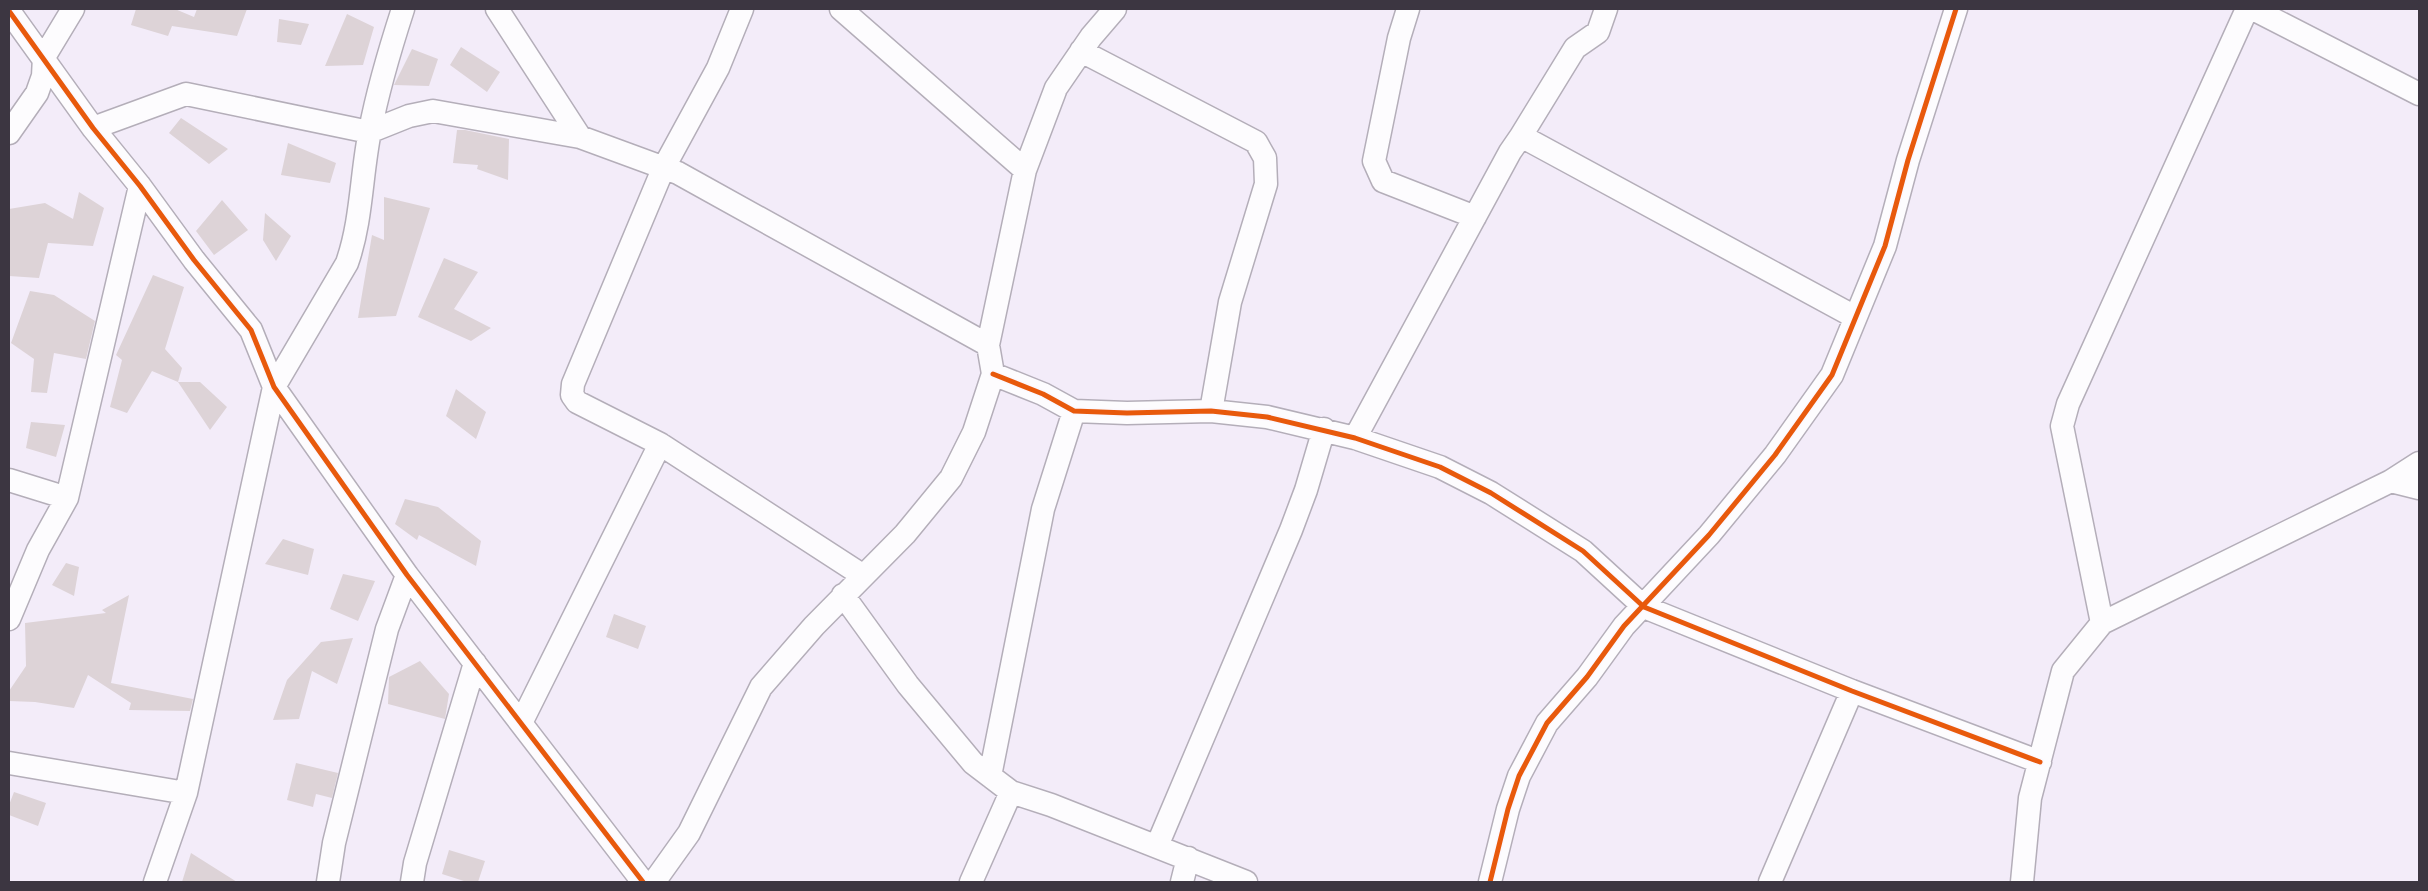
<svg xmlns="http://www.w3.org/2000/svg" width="2428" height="891" font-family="'Roboto Serif',serif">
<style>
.building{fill:#ddd3d7}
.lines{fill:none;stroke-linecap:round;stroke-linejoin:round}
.minor-casing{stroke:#b4aeb9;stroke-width:25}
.minor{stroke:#fdfcfe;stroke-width:22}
.cycleway-casing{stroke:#fbf8fe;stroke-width:8}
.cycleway{stroke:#e8590c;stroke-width:5}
</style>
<rect width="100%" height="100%" fill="#f3ecf9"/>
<!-- building -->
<path class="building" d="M 136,9 L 175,9 L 194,17 L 197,9 L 247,9 L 237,36 L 172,26 L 168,36 L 131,25 Z
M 347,14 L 374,27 L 363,65 L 325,66 Z
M 279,19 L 309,24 L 301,45 L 277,42 Z
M 461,47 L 500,72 L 487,92 L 450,65 Z
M 412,49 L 438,59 L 429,86 L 394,85 Z
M 181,118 L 228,149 L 209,164 L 169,133 Z
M 457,130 L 465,130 L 509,139 L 508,180 L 477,169 L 478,165 L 453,163 Z
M 288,143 L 336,163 L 330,183 L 281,175 Z
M 79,192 L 104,208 L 93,246 L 48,243 L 39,278 L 9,276 L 9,209 L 45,203 L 73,219 Z
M 384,197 L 430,208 L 396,316 L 358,318 L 372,235 L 384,240 Z
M 222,200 L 248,230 L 214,255 L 196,231 Z
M 265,213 L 291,236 L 276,261 L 263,240 Z
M 444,258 L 478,272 L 454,309 L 491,328 L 471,341 L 418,317 Z
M 153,275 L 184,287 L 165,349 L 182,368 L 178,382 L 152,371 L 127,413 L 110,407 L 122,360 L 116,355 Z
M 30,291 L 54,295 L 95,321 L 86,359 L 54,353 L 47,393 L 31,392 L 34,359 L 11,343 Z
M 178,382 L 200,382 L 227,407 L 210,430 Z
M 456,389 L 486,412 L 476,439 L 446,416 Z
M 31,422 L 65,425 L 56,457 L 26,448 Z
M 405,499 L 438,507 L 481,541 L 476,566 L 419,535 L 417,540 L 395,524 Z
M 283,539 L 314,549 L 308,575 L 265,564 Z
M 66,563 L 79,567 L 74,596 L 52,585 Z
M 343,574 L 375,581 L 358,621 L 330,609 Z
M 129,595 L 111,683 L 193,699 L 190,711 L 129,710 L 131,703 L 88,675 L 74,708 L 35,702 L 9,701 L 9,691 L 26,666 L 25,623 L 106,613 L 102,610 Z
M 614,614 L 646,626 L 638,649 L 606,637 Z
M 353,638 L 337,684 L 312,671 L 299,719 L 273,720 L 287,680 L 321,642 Z
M 420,661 L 449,694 L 445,719 L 388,704 L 389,677 Z
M 296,763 L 338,773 L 332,798 L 316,794 L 313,807 L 287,800 Z
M 14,792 L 46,803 L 38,826 L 9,815 L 9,805 Z
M 449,850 L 485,861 L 478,882 L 467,882 L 442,874 Z
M 191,853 L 237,882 L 182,882 Z"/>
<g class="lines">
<!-- minor casing -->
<g class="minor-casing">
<path id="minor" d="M 497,9 L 580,137
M 841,9 L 1025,170
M 1408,9 L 1399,38 L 1374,161 L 1383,181 L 1475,217
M 2253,9 L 2419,94
M 9,11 L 93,128 L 140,186 L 194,260 L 251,330 L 274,387 L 407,575 L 643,882
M 1081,51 L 1256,142 L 1265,158 L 1266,184 L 1230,302 L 1211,411
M 93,128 L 186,94 L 369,132 L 409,116 L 433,111 L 580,137 L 678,173 L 988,345
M 9,133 L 37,93 L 43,76 L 44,57 L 73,9
M 1521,136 L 1575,48 L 1598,32 L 1606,9
M 993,374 L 1043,394 L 1074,411 L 1127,413 L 1211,411 L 1267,417 L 1355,438 L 1440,467 L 1491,493 L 1583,551 L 1644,607 L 1852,691 L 2040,762
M 1355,438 L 1510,152 L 1521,136 L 1855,317
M 660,444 L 862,575
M 9,480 L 67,498
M 2391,481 L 2419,488
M 843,595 L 908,685 L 973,763 L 1011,792 L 1051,805 L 1246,882
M 9,619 L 38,550 L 67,498 L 140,186
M 2102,623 L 2062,426 L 2068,404 L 2247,9
M 521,723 L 660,444 L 577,402 L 572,395 L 573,384 L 663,169 L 718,68 L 742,9
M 9,763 L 186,793
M 990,776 L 1043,509 L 1074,411
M 1157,846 L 1291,530 L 1306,490 L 1324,429
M 155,882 L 186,793 L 274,387 L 347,263 C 362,220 361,175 370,131 C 378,89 390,49 403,9
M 328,882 L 334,843 L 387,629 L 407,575
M 412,882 L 415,863 L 475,663
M 654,882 L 689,833 L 761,687 L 814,626 L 905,534 L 951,478 L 974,432 L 993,374 L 988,345 L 1025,170 L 1056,88 L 1091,37 L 1115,9
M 971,882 L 1011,792
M 1182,882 L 1188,858
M 1490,882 L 1508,809 L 1519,776 L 1547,723 L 1587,677 L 1624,626 L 1709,535 L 1775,455 L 1832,375 L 1885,246 L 1908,160 L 1956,9
M 1770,882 L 1852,691
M 2022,882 L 2030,798 L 2063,671 L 2102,623 L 2391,481 L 2419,463"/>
</g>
<!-- minor -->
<use href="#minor" class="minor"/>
<!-- cycleway casing -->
<g class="cycleway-casing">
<path id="cycleway" d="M 9,11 L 93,128 L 140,186 L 194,260 L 251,330 L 274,387 L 407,575 L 643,882
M 993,374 L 1043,394 L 1074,411 L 1127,413 L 1211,411 L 1267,417 L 1355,438 L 1440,467 L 1491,493 L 1583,551 L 1644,607 L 1852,691 L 2040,762
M 1490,882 L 1508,809 L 1519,776 L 1547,723 L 1587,677 L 1624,626 L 1709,535 L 1775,455 L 1832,375 L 1885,246 L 1908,160 L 1956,9"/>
</g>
<!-- cycleway -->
<use href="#cycleway" class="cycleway"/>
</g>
<!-- border -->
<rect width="2428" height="891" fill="none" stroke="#3c3641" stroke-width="20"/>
</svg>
